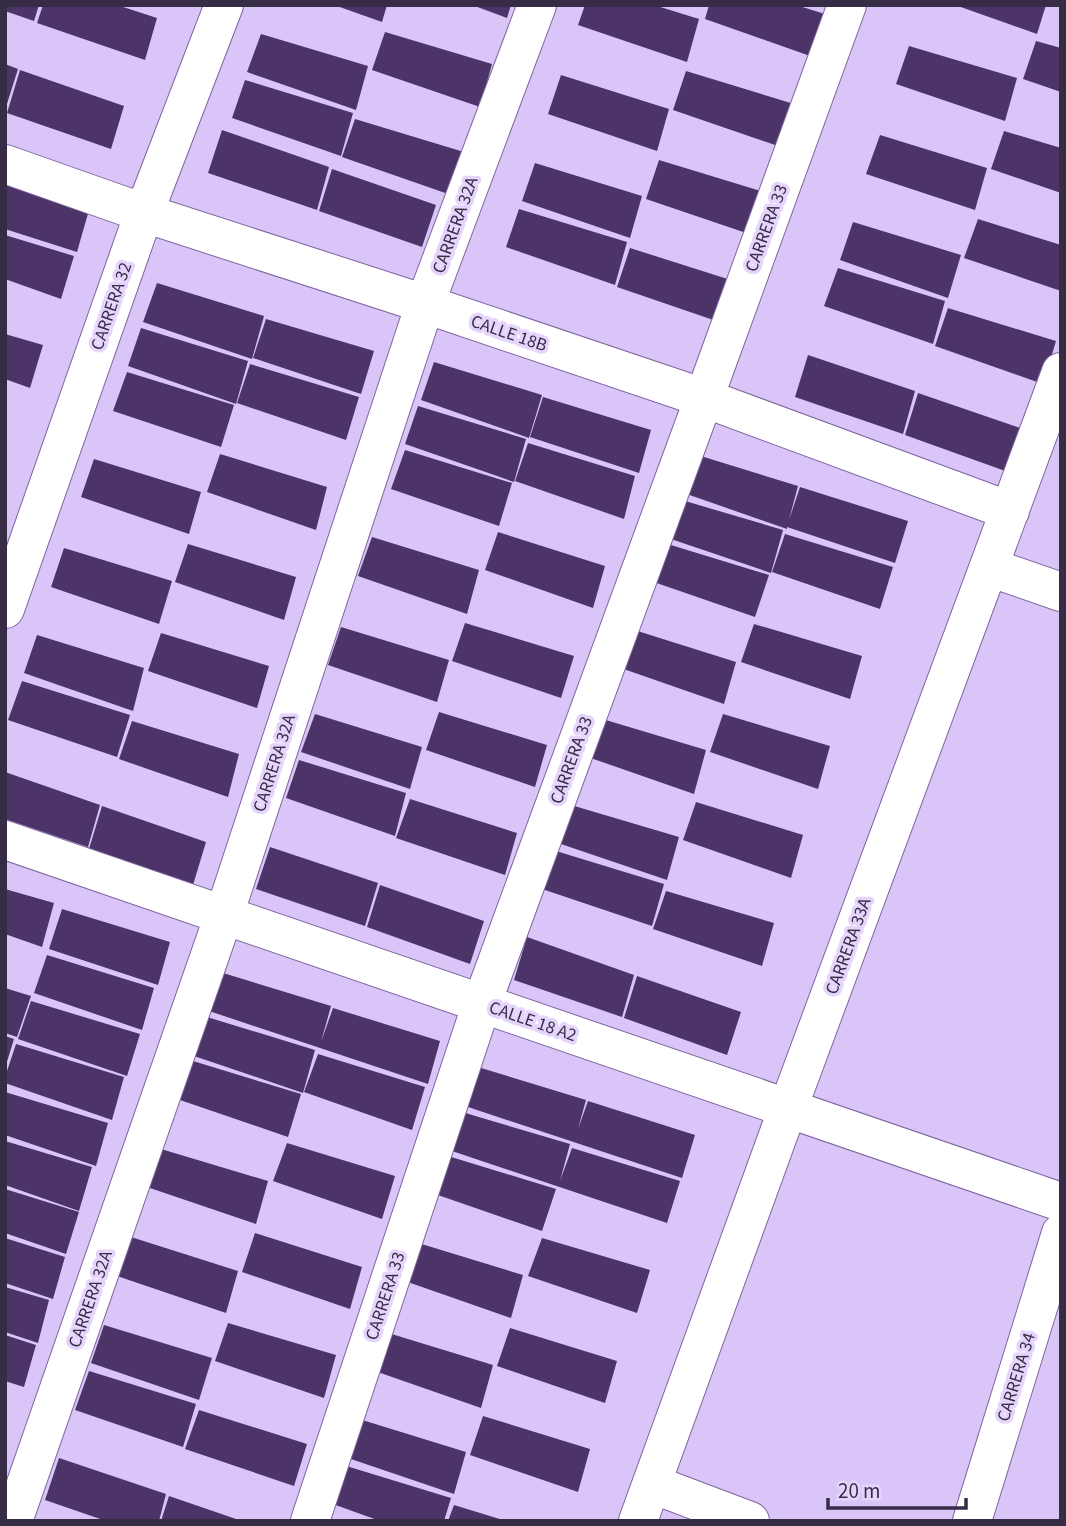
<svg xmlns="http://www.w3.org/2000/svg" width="1066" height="1526" font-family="'Source Sans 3',sans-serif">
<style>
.building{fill:#4c3469}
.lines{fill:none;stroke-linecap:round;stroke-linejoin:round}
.minor-casing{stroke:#7f659f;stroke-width:40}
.minor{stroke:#fff;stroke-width:38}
.labels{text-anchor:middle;stroke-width:7;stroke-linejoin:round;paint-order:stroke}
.street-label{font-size:18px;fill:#372c45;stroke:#e5d5fc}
</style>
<rect width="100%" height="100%" fill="#dac5f9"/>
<!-- building -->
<path class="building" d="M 5,5 L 39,5 L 34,21 L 5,11 Z
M 43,5 L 117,5 L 157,18 L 145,60 L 37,23 Z
M 334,5 L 387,5 L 382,22 Z
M 472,5 L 511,5 L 507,18 Z
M 585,5 L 654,5 L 699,19 L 687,62 L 578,25 Z
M 709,5 L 796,5 L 825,14 L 813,57 L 705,19 Z
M 955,5 L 1046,5 L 1037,34 Z
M 385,32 L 492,64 L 480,107 L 372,70 Z
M 261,34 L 368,66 L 356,110 L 247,72 Z
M 1036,41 L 1061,48 L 1061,92 L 1023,79 Z
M 909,46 L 1017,78 L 1005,121 L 896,84 Z
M 5,64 L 18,69 L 6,107 L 5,107 Z
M 20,70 L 124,106 L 111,149 L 7,113 Z
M 686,71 L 794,104 L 781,147 L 673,110 Z
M 561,75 L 669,109 L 657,151 L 548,114 Z
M 245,80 L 353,113 L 341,156 L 232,118 Z
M 355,119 L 464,152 L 451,195 L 342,157 Z
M 222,130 L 329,167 L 317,210 L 208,173 Z
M 1004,131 L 1061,148 L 1061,193 L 991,169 Z
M 880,135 L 987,168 L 975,210 L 866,174 Z
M 659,160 L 767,193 L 755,236 L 646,199 Z
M 535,163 L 642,196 L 630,238 L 522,201 Z
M 332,169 L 436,205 L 422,247 L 319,211 Z
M 5,184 L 89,210 L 77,252 L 5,229 Z
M 519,209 L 627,242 L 615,285 L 506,247 Z
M 978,219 L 1061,245 L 1061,291 L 964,258 Z
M 853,222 L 961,255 L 948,298 L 840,260 Z
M 5,235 L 74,256 L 61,299 L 5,279 Z
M 630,248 L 737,282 L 725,324 L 617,287 Z
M 838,268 L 945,301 L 933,344 L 824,306 Z
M 157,283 L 264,316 L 252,359 L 143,322 Z
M 948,308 L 1056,341 L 1043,384 L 935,346 Z
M 266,319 L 374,351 L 361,394 L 253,358 Z
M 141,328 L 248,361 L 236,404 L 128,366 Z
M 5,334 L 43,345 L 30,388 L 5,379 Z
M 808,355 L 915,391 L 903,434 L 795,397 Z
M 434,362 L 542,395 L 529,438 L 421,400 Z
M 250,364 L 359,397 L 346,440 L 237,403 Z
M 127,372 L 234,405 L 221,447 L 113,411 Z
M 918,393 L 1023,429 L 1008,472 L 905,435 Z
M 543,397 L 651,430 L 639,473 L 530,437 Z
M 418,406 L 526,439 L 514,482 L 405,444 Z
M 528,443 L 635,476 L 624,519 L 515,481 Z
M 405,450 L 512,483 L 499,526 L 391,489 Z
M 691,453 L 798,486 L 789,520 L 800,487 L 908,521 L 895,563 L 787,527 L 787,529 L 678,491 Z
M 220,454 L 327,487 L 316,530 L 207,492 Z
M 94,459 L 201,492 L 189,534 L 81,497 Z
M 675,498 L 783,530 L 771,573 L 662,536 Z
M 498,532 L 605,566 L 593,608 L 485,570 Z
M 785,534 L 893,567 L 880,609 L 772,572 Z
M 372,537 L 479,570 L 467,614 L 358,576 Z
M 661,542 L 769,575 L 755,617 L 648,580 Z
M 188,544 L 296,577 L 284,620 L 175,582 Z
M 64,548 L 172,581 L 159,624 L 51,587 Z
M 465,623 L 574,656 L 561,698 L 452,661 Z
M 754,624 L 862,656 L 850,699 L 741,662 Z
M 341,627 L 449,660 L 437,702 L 328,665 Z
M 628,628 L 736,662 L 724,704 L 615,666 Z
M 161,633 L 269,666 L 257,708 L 148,671 Z
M 37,635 L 144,668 L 133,711 L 24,673 Z
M 22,681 L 130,715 L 117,757 L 8,720 Z
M 439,712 L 547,745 L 535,787 L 426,750 Z
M 315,714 L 422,747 L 410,789 L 301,752 Z
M 723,714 L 830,746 L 818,789 L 710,752 Z
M 599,718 L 706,750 L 694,794 L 585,756 Z
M 132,721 L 239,754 L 228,797 L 119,759 Z
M 299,760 L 406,793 L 395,836 L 286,798 Z
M 5,772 L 100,805 L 88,847 L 5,819 Z
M 410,799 L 517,833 L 505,875 L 396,838 Z
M 696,802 L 803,835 L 791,878 L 683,840 Z
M 571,805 L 679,837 L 667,880 L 558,843 Z
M 102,806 L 206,842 L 193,885 L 89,849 Z
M 270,847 L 378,883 L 365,926 L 256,889 Z
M 556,851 L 664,884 L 652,926 L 542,889 Z
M 380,885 L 484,921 L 470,964 L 367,927 Z
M 5,889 L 54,903 L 42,947 L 5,934 Z
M 666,891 L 774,923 L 762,966 L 653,929 Z
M 62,909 L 170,942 L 158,985 L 49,949 Z
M 527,937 L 634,975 L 622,1017 L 514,980 Z
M 47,955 L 154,988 L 142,1030 L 34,993 Z
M 223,973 L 331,1006 L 321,1042 L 333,1008 L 440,1041 L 428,1084 L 209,1011 Z
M 637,976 L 741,1012 L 727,1055 L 624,1018 Z
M 5,988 L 31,996 L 17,1037 L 5,1033 Z
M 31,1001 L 140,1034 L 127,1076 L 18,1039 Z
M 207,1017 L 315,1050 L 303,1093 L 194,1056 Z
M 5,1036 L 14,1039 L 6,1065 L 5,1065 Z
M 16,1044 L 124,1077 L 112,1120 L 5,1083 L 5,1077 Z
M 318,1054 L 425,1087 L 412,1130 L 304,1092 Z
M 193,1061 L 301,1094 L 288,1137 L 180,1100 Z
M 478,1067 L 586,1100 L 578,1129 L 588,1101 L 695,1135 L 682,1178 L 465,1106 Z
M 5,1092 L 108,1123 L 96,1166 L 5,1135 Z
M 462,1112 L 570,1144 L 560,1181 L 572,1148 L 680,1181 L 667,1223 L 449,1150 Z
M 5,1141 L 92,1167 L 79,1211 L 5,1185 Z
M 287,1143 L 395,1176 L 382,1219 L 273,1181 Z
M 161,1149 L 268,1181 L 256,1224 L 147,1187 Z
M 448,1156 L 556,1189 L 542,1231 L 435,1194 Z
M 5,1189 L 79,1212 L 66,1254 L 5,1233 Z
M 255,1233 L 362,1267 L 350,1309 L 242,1272 Z
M 131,1237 L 238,1271 L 226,1313 L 117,1276 Z
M 5,1238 L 65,1257 L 53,1299 L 5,1283 Z
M 542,1238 L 650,1270 L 637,1313 L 528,1276 Z
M 415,1242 L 523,1275 L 511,1318 L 402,1280 Z
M 5,1287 L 49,1300 L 38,1343 L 5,1332 Z
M 228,1323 L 336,1355 L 324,1398 L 215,1361 Z
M 104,1325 L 212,1358 L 199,1400 L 91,1363 Z
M 510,1328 L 617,1361 L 605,1403 L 497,1366 Z
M 385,1332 L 493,1365 L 481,1408 L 372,1370 Z
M 5,1335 L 36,1345 L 24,1387 L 5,1381 Z
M 89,1371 L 196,1404 L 183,1447 L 75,1410 Z
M 199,1410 L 307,1444 L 294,1486 L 185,1449 Z
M 483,1416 L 590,1449 L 578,1492 L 470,1455 Z
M 359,1419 L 466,1452 L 454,1494 L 345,1457 Z
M 59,1458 L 166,1494 L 159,1521 L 106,1521 L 45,1500 Z
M 343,1465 L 451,1498 L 444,1521 L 380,1521 L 330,1503 Z
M 169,1496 L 239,1520 L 239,1521 L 161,1521 Z
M 454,1505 L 503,1520 L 503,1521 L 448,1521 Z"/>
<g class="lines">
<!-- minor casing -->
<g class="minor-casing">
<path id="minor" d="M 5,164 L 144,213 L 425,304 L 704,398 L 1010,511
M 989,567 L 1061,592
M 5,609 L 144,213 L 224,5
M 5,840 L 1061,1202
M 652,1484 L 750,1521
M 13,1521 L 224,915 L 425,304 L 537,5
M 310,1521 L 482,1003 L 704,398 L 847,5
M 638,1521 L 788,1108 L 1061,372
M 972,1521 L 1061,1233"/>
</g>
<!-- minor -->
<use href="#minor" class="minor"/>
</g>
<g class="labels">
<!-- street labels -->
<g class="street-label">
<text transform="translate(455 225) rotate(-70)" y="6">CARRERA 32A</text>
<text transform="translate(766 228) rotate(-70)" y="6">CARRERA 33</text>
<text transform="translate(111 306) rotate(-71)" y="6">CARRERA 32</text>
<text transform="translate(509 333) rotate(19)" y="6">CALLE 18B</text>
<text transform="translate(571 760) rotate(-70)" y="6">CARRERA 33</text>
<text transform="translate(274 763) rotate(-72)" y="6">CARRERA 32A</text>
<text transform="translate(848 946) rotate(-70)" y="6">CARRERA 33A</text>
<text transform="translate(533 1021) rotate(19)" y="6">CALLE 18 A2</text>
<text transform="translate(385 1296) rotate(-72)" y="6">CARRERA 33</text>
<text transform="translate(90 1299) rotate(-71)" y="6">CARRERA 32A</text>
<text transform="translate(1016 1377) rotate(-73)" y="6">CARRERA 34</text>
</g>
</g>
<!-- border -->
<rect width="1066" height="1526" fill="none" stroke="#372c45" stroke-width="14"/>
<!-- scale -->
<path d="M828 1498v10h138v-10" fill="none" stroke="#372c45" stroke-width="3.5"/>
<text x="838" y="1498" font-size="21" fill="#372c45" stroke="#e5d5fc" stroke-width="5" paint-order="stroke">20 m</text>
</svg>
